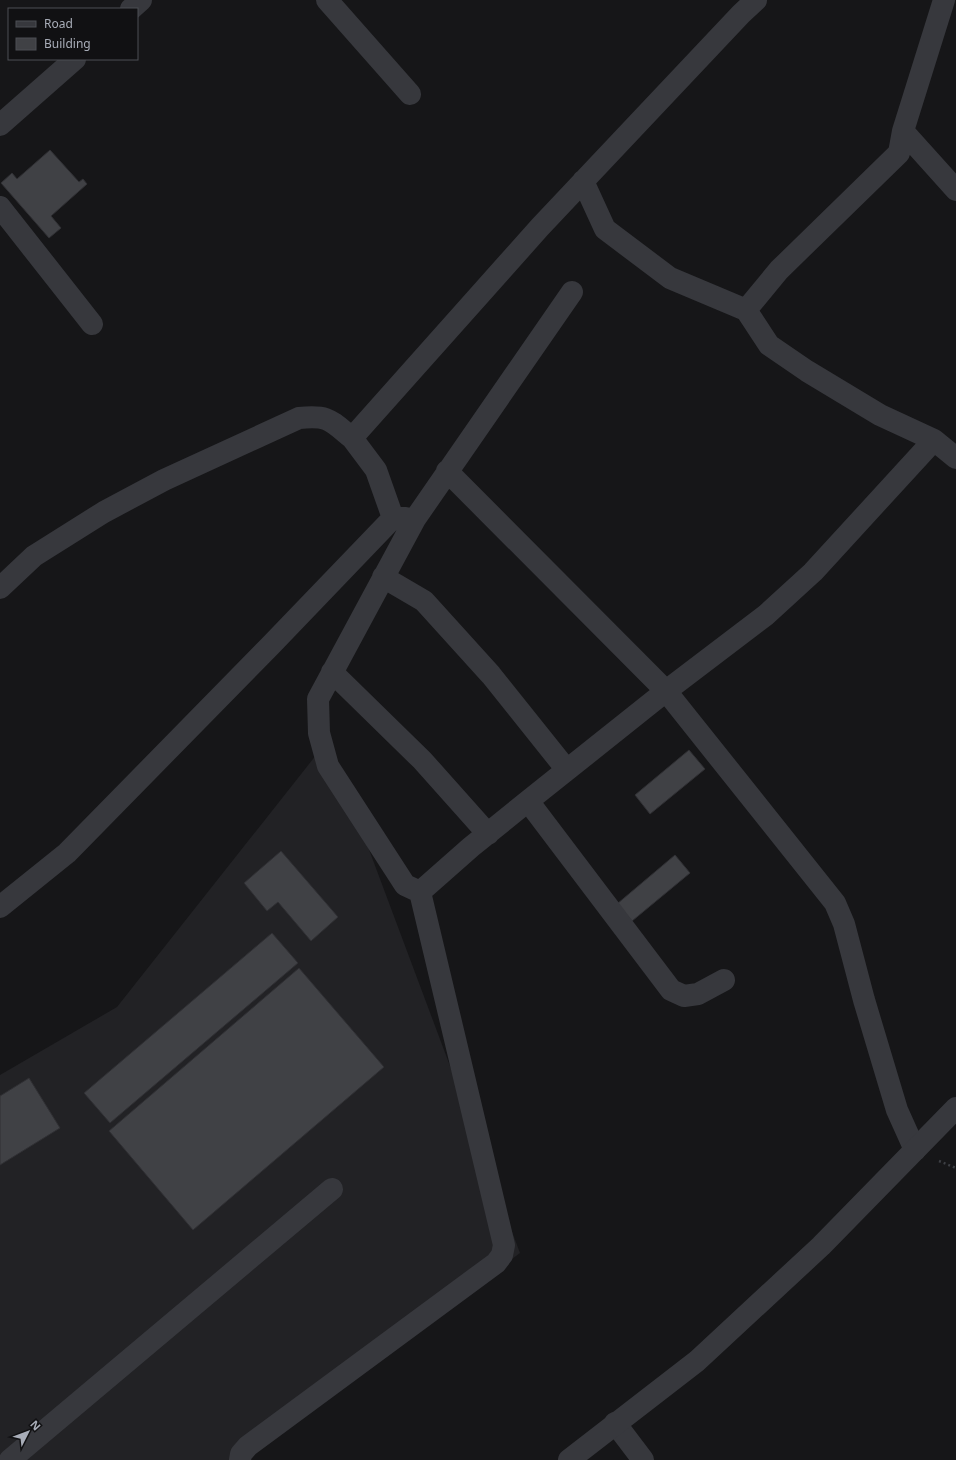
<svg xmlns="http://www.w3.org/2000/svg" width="956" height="1460" font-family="'Noto Sans',sans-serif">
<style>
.built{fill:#222225}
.building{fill:#404145;stroke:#303034}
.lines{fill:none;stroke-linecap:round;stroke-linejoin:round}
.path{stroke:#3d3f44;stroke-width:2.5;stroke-dasharray:2 3;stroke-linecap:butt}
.minor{stroke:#37383d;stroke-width:22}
.tertiary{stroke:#37383d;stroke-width:22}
</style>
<rect width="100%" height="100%" fill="#161618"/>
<!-- built -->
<path class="built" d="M 328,740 L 520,1253 L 245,1457 L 245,1460 L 0,1460 L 0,1075 L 117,1007 Z"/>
<!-- building -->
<path class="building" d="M 50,150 L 79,182 L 83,179 L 87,184 L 51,216 L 61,228 L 49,238 L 1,183 L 12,173 L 17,179 Z
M 689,750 L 705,769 L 650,814 L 635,795 Z
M 281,851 L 338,917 L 311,941 L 278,902 L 267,911 L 244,883 Z
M 675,855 L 690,873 L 632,921 L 617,904 Z
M 272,933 L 298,963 L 110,1123 L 84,1093 Z
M 299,968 L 384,1067 L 193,1230 L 109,1131 Z
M 29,1078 L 60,1128 L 0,1165 L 0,1096 Z"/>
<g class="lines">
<!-- path -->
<path class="path" d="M 939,1161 L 956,1168"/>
<!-- minor -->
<path class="minor" d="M 327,0 L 410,94
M 944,0 L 903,131 L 899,153 L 779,270 L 746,310 L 769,345 L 807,371 L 880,415 L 934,440 L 956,458
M 131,9 L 141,0
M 0,125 L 75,59
M 903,131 L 956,190
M 583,181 L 605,229 L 670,278 L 746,310
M 0,207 L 92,324
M 572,292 L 415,519 L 318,699 L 319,733 L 328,766 L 405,885 L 420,892 L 471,847 L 528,801 L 666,691 L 766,615 L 813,572 L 934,440
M 447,471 L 666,691 L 835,903 L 844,924 L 864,1000 L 897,1110 L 915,1150
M 393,518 L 376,470 L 352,438 L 540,227 L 741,14 L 756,0
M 383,577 L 424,601 L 491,675 L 567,770
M 0,588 L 34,556 L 104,512 L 164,480 L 299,418 C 329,415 330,420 352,438
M 332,672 L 422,760 L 488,834
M 528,801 L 671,990 L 684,996 L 698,994 L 724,980
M 0,907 L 67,853 L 271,645 L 393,518 L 406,518
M 615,1423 L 643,1460
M 10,1460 L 332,1189
M 240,1460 L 241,1454 L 248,1446 L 496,1263 L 502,1255 L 504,1245 L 420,892"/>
<!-- tertiary -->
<path class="tertiary" d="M 569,1460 L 697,1361 L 821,1246 L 956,1108"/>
</g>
<!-- legend -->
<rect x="8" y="8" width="130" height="52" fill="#111113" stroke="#4d4f55"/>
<rect x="16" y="21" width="20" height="6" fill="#37383d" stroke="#4d4f55"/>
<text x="44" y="28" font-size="12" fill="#a8adb8">Road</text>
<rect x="16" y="38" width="20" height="12" fill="#404145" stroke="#4d4f55"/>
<text x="44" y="48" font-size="12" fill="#a8adb8">Building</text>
<!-- north arrow -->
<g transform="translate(28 1432) rotate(48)" stroke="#111113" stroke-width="3" paint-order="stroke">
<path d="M0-3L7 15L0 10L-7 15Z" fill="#a8adb8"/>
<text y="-6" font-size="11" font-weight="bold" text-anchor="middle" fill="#a8adb8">N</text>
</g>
</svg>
